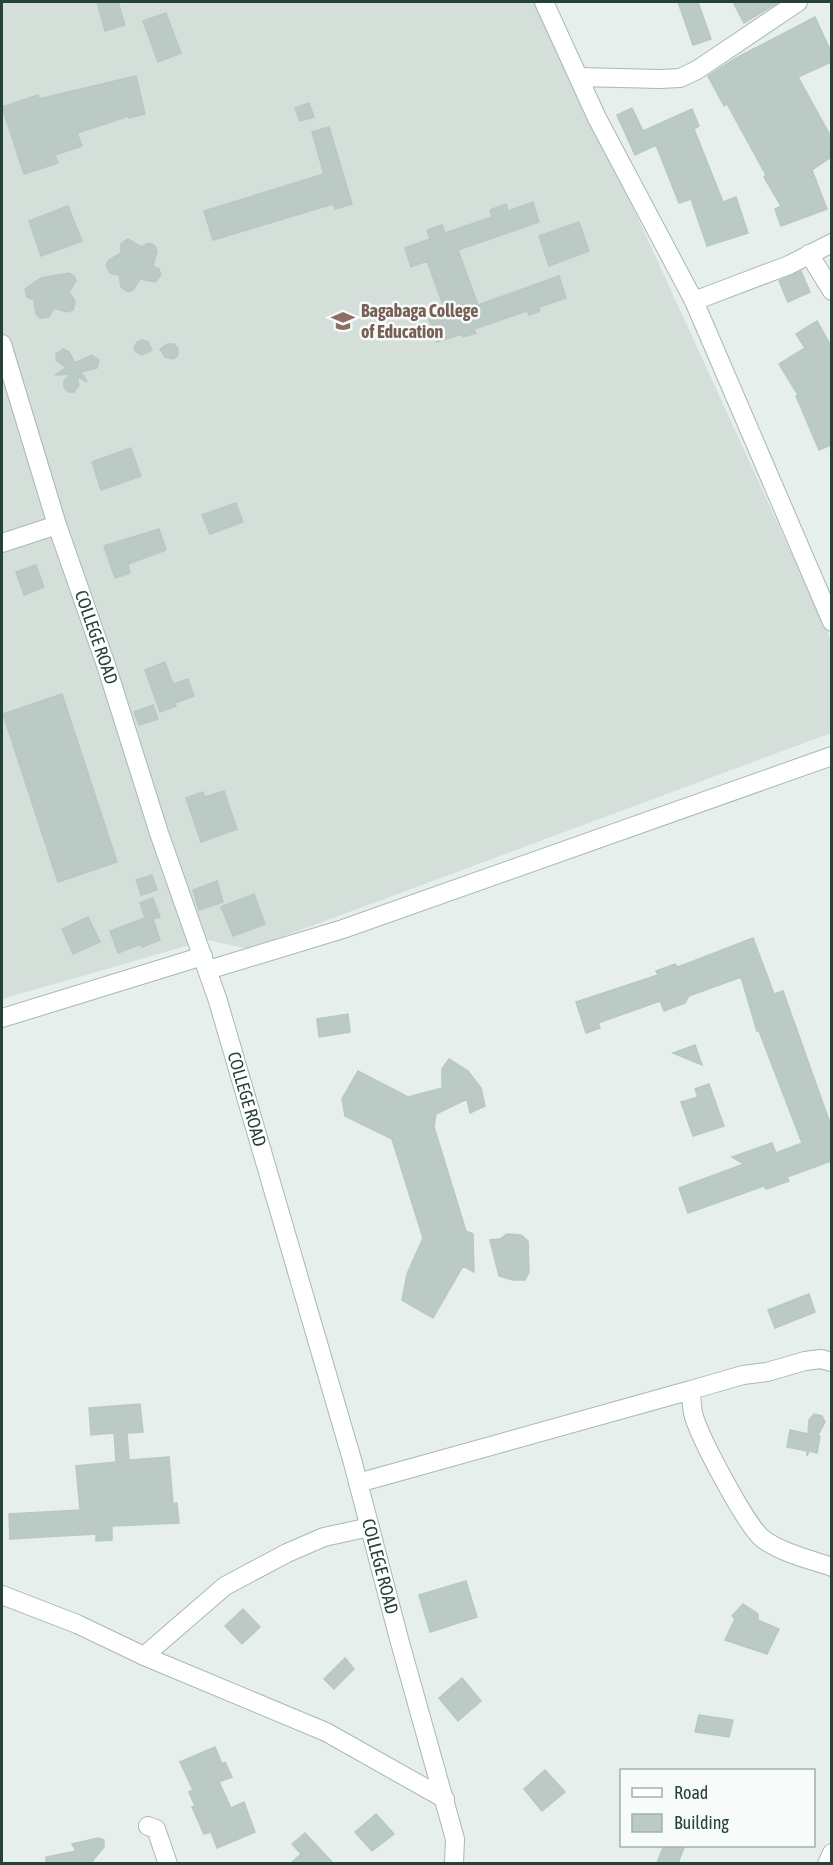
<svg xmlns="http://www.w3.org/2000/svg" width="833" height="1865" font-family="'Asap Condensed',sans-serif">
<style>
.built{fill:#d4dfda}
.building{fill:#bbcac4;stroke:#b8c9c2;stroke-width:1.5}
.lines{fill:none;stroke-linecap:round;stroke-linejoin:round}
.minor-casing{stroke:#a8b8b2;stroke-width:20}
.tertiary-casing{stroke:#a8b8b2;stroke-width:20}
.minor{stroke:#fff;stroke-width:18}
.tertiary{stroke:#fff;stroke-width:18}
.labels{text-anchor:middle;stroke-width:5;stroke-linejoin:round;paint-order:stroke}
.education-label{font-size:18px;font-weight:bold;fill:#785e54;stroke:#f7fbf9;text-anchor:start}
.street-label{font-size:18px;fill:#24423a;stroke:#f7fbf9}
</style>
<rect width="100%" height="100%" fill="#e6efeb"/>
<!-- built -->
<path class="built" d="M 2,2 L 539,2 L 831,640 L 831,733 L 249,949 L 207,940 L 2,999 Z"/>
<!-- building -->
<path class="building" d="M 97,2 L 118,2 L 125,25 L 105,31 Z
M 678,2 L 698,2 L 711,39 L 693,45 Z
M 733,2 L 779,2 L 744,23 Z
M 166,13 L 181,53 L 158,62 L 143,21 Z
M 815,17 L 831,52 L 831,62 L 798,77 L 831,137 L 831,157 L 812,170 L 827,209 L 781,226 L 775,209 L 781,206 L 764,177 L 766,175 L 727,104 L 724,106 L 708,76 L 738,57 Z
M 136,76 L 145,114 L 129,118 L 129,116 L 77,133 L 82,146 L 55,155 L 58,163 L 24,174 L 2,107 L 38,95 L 39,99 Z
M 309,103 L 314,117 L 300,121 L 295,108 Z
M 632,108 L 643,131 L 692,109 L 699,126 L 694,129 L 723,202 L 736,197 L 748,233 L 707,246 L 691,199 L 679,203 L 656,145 L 635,155 L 617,115 Z
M 329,127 L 352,204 L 335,209 L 333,204 L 213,240 L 204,211 L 324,174 L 312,132 Z
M 533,202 L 539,222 L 458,250 L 478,305 L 559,276 L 566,298 L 539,307 L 540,311 L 529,315 L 527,311 L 474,329 L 476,333 L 463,337 L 462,334 L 437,342 L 429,319 L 446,313 L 427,261 L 411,267 L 405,248 L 430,239 L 427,230 L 442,225 L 445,233 L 492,217 L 490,210 L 506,204 L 508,211 Z
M 68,206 L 82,241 L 41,256 L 29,221 Z
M 579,222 L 589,251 L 549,266 L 539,236 Z
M 128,239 L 141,247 L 149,243 L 155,246 L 157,251 L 153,266 L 159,269 L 161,275 L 155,282 L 140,279 L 133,290 L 128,292 L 121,287 L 119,275 L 110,273 L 106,265 L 109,260 L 121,253 L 121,244 Z
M 801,271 L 810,292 L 788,302 L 779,281 Z
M 69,273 L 74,276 L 76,281 L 69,292 L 75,301 L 73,310 L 67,312 L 54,308 L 49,317 L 40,318 L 36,314 L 34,300 L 27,297 L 25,289 L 41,278 Z
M 817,321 L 831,346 L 831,445 L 819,450 L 796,396 L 798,395 L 779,364 L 805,348 L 796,334 Z
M 142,340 L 148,342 L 152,350 L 142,355 L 136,352 L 134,347 L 137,342 Z
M 168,344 L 174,344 L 178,349 L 178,355 L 174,359 L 165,357 L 160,349 Z
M 63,349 L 69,352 L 75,363 L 92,355 L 99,360 L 97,368 L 81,372 L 87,382 L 77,376 L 79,385 L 74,392 L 68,392 L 64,387 L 64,381 L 70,374 L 55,375 L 66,368 L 56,360 L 56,354 Z
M 131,448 L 141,476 L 101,490 L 92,462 Z
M 236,503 L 243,522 L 210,534 L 202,515 Z
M 159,529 L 166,550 L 128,564 L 130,573 L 115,578 L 104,546 Z
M 36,565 L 44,587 L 24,595 L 16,572 Z
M 165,662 L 173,684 L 188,679 L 194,696 L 175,703 L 176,706 L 160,712 L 145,670 Z
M 62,694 L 117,862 L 58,882 L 3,714 Z
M 153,705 L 158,719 L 139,725 L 134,712 Z
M 224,791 L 237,829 L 201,842 L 186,798 L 203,792 L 205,797 Z
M 152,875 L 157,890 L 141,895 L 136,880 Z
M 217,881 L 223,902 L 199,910 L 193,890 Z
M 254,894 L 265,924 L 233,936 L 221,907 Z
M 153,898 L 160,917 L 153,919 L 160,940 L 142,947 L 141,944 L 118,953 L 110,931 L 145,918 L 140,903 Z
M 88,917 L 100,942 L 73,954 L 62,929 Z
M 753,938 L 774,994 L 783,991 L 831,1126 L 831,1161 L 787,1177 L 789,1181 L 766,1189 L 764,1186 L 688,1213 L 679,1188 L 744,1164 L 732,1157 L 772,1143 L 776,1153 L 802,1143 L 759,1031 L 757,1031 L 741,977 L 689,996 L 685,1003 L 664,1011 L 660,1001 L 598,1023 L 600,1028 L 586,1033 L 576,1002 L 658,975 L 656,971 L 675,964 L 678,967 Z
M 348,1014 L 350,1032 L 319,1037 L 317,1019 Z
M 695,1045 L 702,1065 L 673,1053 Z
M 449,1059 L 468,1071 L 481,1088 L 485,1106 L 470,1113 L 467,1099 L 436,1114 L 434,1127 L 466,1231 L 473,1234 L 474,1272 L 463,1266 L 433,1318 L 402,1300 L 407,1274 L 423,1238 L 392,1139 L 345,1116 L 342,1099 L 358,1071 L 408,1097 L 442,1088 L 442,1069 Z
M 709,1084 L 724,1126 L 693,1136 L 681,1102 L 698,1097 L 695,1089 Z
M 507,1234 L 521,1235 L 528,1241 L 529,1272 L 525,1280 L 513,1280 L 499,1276 L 490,1240 L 500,1239 Z
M 809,1294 L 815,1312 L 775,1328 L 768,1310 Z
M 140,1404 L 143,1432 L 127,1433 L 129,1460 L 169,1457 L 173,1504 L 177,1503 L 179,1523 L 112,1526 L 112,1540 L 96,1541 L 96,1534 L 10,1539 L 9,1514 L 80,1510 L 76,1466 L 116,1462 L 114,1433 L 91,1435 L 89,1408 Z
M 814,1414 L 822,1416 L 825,1422 L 818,1435 L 820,1436 L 817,1453 L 809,1451 L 807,1456 L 807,1451 L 787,1447 L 790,1430 L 808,1434 L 809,1420 Z
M 466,1581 L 477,1617 L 430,1632 L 419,1595 Z
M 743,1604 L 758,1614 L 758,1620 L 779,1629 L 767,1654 L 725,1640 L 735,1619 L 732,1616 Z
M 243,1609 L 260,1627 L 242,1644 L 225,1626 Z
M 345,1658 L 354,1669 L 334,1689 L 324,1679 Z
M 462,1678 L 481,1701 L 458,1721 L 439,1698 Z
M 699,1715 L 733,1720 L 729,1737 L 695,1732 Z
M 215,1747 L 222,1764 L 225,1762 L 232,1777 L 219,1782 L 231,1808 L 244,1802 L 255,1832 L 217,1848 L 211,1832 L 204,1834 L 192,1807 L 195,1806 L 189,1792 L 193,1790 L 180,1762 Z
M 545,1770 L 565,1792 L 542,1811 L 524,1789 Z
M 376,1814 L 394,1834 L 372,1851 L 355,1832 Z
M 305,1833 L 333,1863 L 291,1863 L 301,1854 L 292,1844 Z
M 98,1838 L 104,1840 L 104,1847 L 91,1863 L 46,1863 L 46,1857 L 76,1851 L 72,1844 Z
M 664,1845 L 685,1845 L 678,1863 L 657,1863 Z"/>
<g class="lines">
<!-- minor casing -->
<g class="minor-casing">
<path id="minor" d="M 544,2 L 597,118 L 694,301 L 789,265 L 832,243
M 579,77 L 660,79 L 680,78 L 697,70 L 798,2
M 809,254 L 832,291
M 694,301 L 832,622
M 2,543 L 57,525
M 208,970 L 343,929 L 832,756
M 2,1018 L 203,956
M 691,1390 L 743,1375 L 767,1372 L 805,1361 L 821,1359 L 832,1362
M 358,1483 L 691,1390 C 691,1398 692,1406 693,1413 C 698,1435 747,1527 763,1539 C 782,1553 809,1559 832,1567
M 2,1595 L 77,1624 L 144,1656 L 326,1732 L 445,1799
M 144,1656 L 225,1586 L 287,1553 L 324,1537 L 370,1527
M 148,1826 L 156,1829 L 168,1864
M 827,1864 L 832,1853"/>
</g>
<!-- tertiary casing -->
<g class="tertiary-casing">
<g id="tertiary">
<path id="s1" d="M 2,344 L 57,525 L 107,668 L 159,833 L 218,1001 L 353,1463 L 399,1639 L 455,1839 L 454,1864"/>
</g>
</g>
<!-- minor -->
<use href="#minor" class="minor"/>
<!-- tertiary -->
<use href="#tertiary" class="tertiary"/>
</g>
<!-- icons -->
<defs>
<g id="university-bare" transform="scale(1.8)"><path d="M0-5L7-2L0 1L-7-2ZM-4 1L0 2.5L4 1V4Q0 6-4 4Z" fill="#8d6e63" stroke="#f7fbf9" stroke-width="2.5" paint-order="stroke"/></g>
</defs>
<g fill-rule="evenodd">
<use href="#university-bare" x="343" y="321"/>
</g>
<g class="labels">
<!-- education labels -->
<g class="education-label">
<text x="361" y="317">Bagabaga College<tspan x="361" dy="21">of Education</tspan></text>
</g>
<!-- street labels -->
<g class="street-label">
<text dy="6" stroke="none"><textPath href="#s1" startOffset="308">COLLEGE ROAD</textPath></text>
<text dy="6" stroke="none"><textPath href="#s1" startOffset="794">COLLEGE ROAD</textPath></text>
<text dy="6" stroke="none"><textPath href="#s1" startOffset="1280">COLLEGE ROAD</textPath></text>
</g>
</g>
<!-- border -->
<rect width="833" height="1865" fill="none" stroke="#24423a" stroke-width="6"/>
<!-- legend -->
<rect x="620" y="1769" width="195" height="78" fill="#f7fbf9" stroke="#a3b1ad" stroke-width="1.5"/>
<rect x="632" y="1788" width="30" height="9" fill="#ffffff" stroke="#a3b1ad" stroke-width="1.5"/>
<text x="674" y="1799" font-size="18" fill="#24423a">Road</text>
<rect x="632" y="1814" width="30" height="18" fill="#bbcac4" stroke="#a3b1ad" stroke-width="1.5"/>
<text x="674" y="1829" font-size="18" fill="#24423a">Building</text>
</svg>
